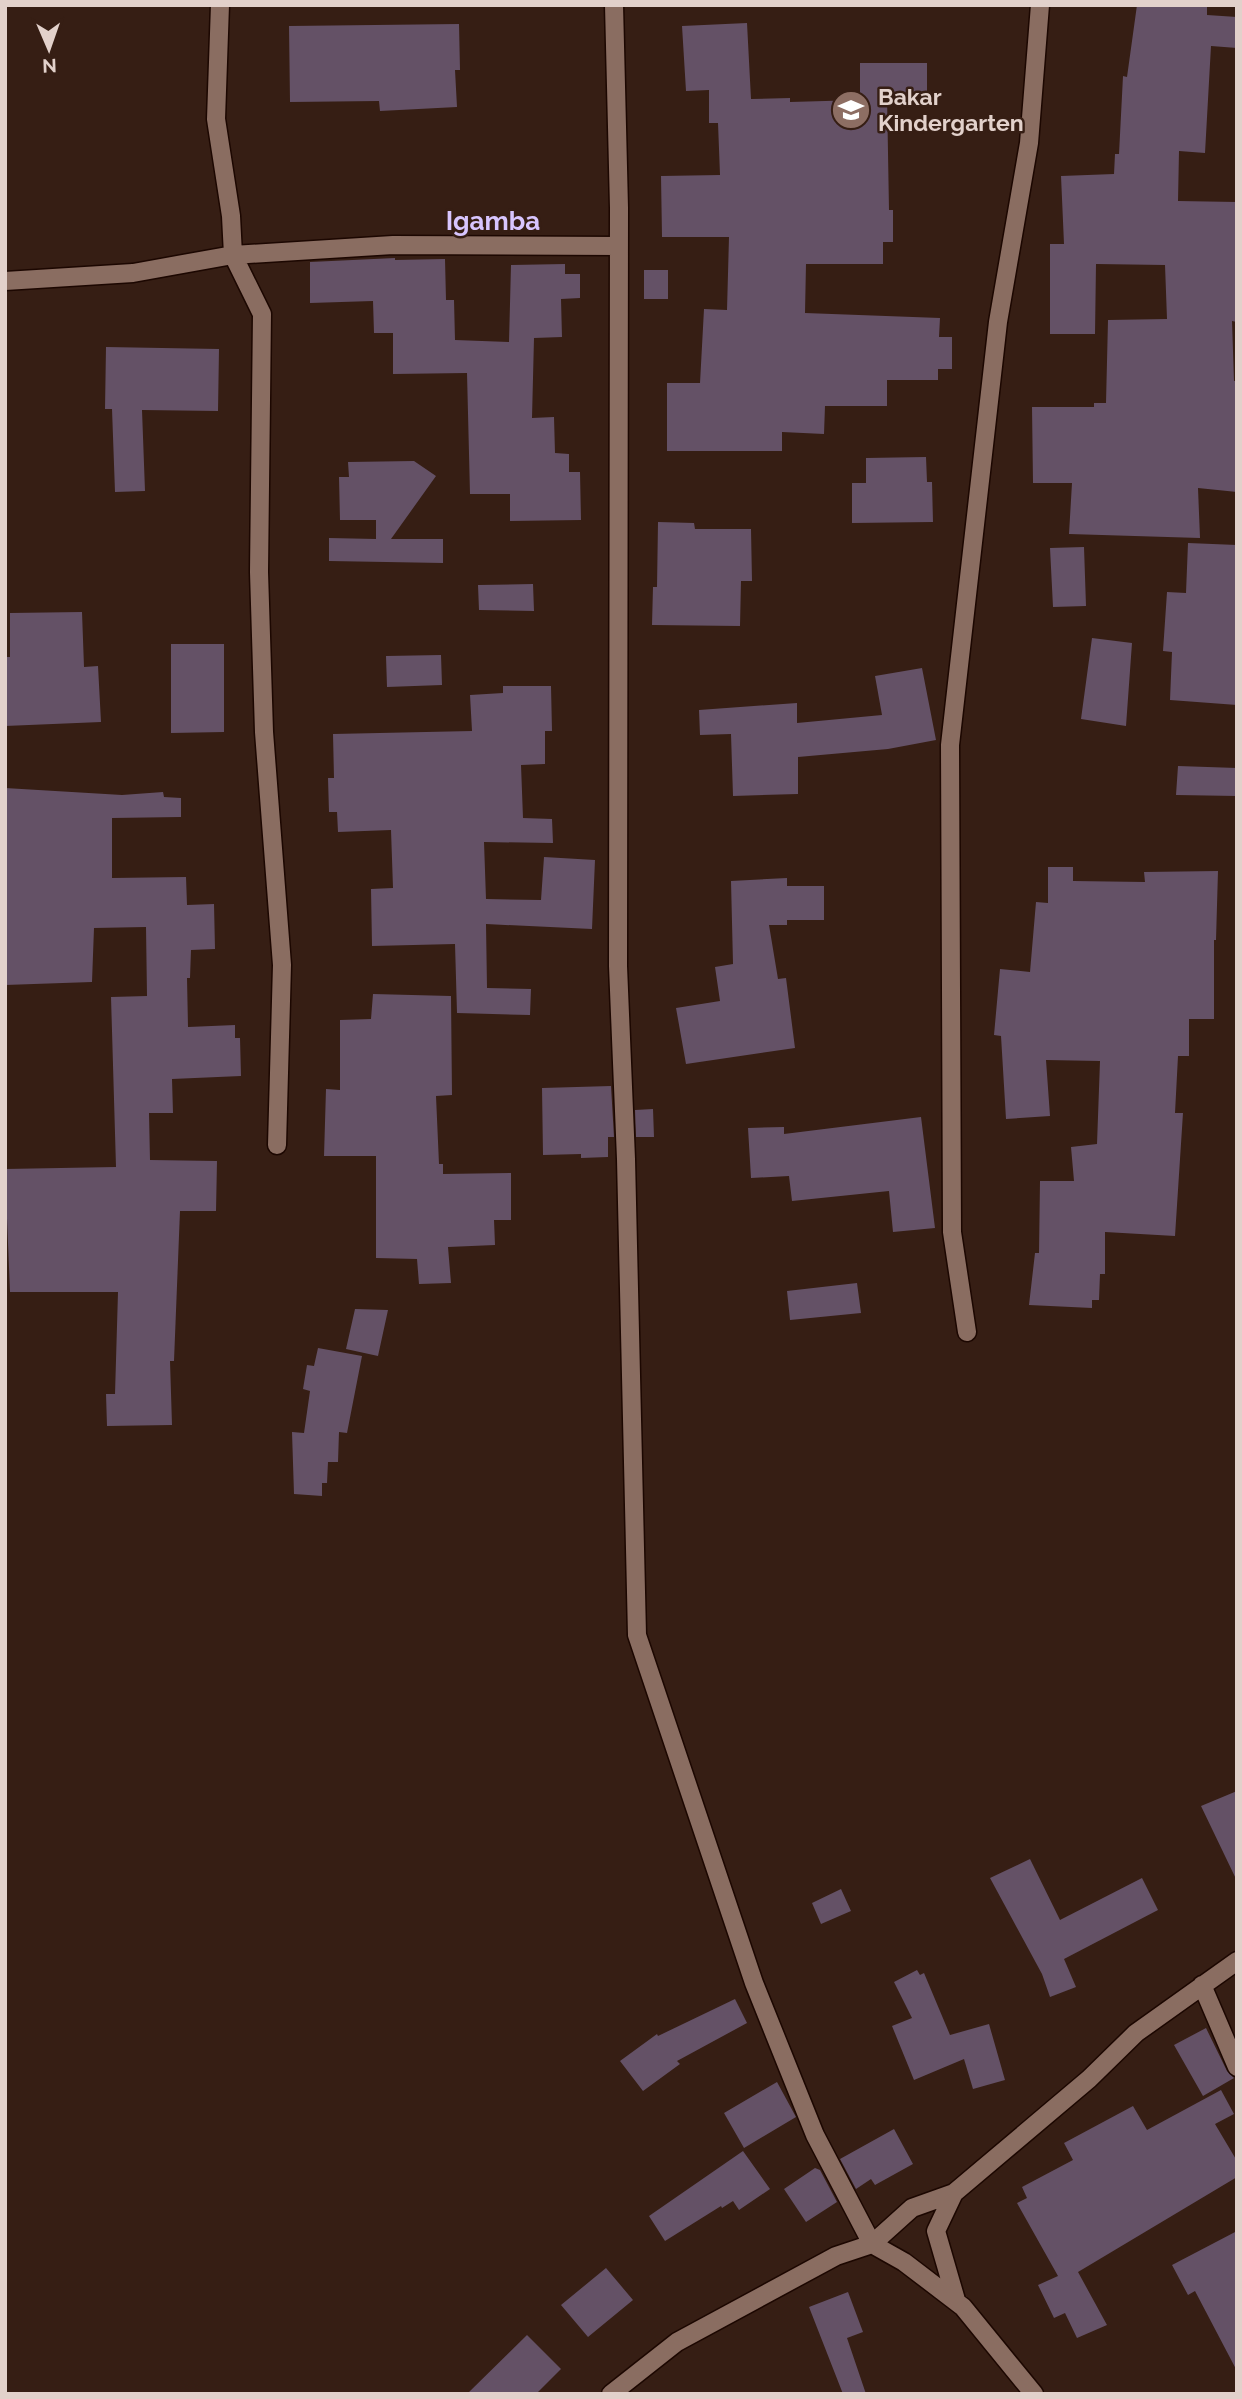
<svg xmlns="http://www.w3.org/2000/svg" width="1242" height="2399" font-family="Raleway,sans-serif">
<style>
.building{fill:#645166}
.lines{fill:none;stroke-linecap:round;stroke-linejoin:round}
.minor-casing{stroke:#1c0701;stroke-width:21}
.minor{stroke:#8a6d61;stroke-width:18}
.labels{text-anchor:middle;stroke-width:5;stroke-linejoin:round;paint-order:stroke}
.poi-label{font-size:23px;font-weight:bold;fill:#e2d1cb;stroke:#361e14;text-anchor:start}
.quarter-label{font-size:26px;font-weight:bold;fill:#d8c5fe;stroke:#361e14}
</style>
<rect width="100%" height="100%" fill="#361e14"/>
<!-- building -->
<path class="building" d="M 1137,5 L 1207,5 L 1207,15 L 1237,17 L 1237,48 L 1211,46 L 1205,153 L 1179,151 L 1178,201 L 1237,202 L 1237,322 L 1232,321 L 1234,381 L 1237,381 L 1237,492 L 1198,488 L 1200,538 L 1069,534 L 1072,483 L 1033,483 L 1032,407 L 1094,407 L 1094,403 L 1106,403 L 1108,320 L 1167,319 L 1165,265 L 1096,264 L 1095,334 L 1050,334 L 1050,244 L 1064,244 L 1061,176 L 1114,174 L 1115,154 L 1119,154 L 1123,76 L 1127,77 Z
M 747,23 L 751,99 L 790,98 L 790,102 L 860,100 L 860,63 L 927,63 L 927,95 L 887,95 L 889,210 L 893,210 L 893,242 L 883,242 L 883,264 L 806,264 L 805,313 L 940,318 L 939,337 L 952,337 L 952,369 L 938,369 L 938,380 L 887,380 L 887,406 L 825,406 L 824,434 L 782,432 L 782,451 L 667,451 L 667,383 L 700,383 L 704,309 L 727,310 L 729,237 L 662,237 L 661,176 L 720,175 L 718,123 L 709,123 L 709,90 L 686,91 L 682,26 Z
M 459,24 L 460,70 L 455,70 L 457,107 L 380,111 L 379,101 L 290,102 L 289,26 Z
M 395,258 L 395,260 L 445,259 L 446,300 L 454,300 L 455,340 L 509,342 L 511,265 L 565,264 L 565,274 L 580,274 L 580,298 L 561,299 L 562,337 L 534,338 L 532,418 L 554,417 L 555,453 L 569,454 L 569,472 L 580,472 L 581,520 L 510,521 L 510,494 L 470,494 L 467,373 L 393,374 L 393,333 L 374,333 L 373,301 L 310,303 L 310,262 Z
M 644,270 L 668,270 L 668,299 L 644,299 Z
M 106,347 L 219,349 L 218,411 L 142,410 L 145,491 L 115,492 L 112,409 L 105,409 Z
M 926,457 L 927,482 L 932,482 L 933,522 L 852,523 L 852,483 L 866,483 L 866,458 Z
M 414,461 L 436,476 L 391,539 L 443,539 L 443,563 L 329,561 L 329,538 L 376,539 L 376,520 L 340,520 L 339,477 L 349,477 L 348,462 Z
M 658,522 L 694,523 L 695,529 L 751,529 L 752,581 L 741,581 L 740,626 L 652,625 L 653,587 L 657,587 Z
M 1188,543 L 1237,545 L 1237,705 L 1170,700 L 1172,652 L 1163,651 L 1167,592 L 1186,593 Z
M 1084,547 L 1086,606 L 1053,607 L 1050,548 Z
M 533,584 L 534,611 L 479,610 L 478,585 Z
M 82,612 L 84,667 L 98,666 L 101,722 L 5,726 L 5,657 L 10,657 L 10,613 Z
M 1092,638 L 1132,643 L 1126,726 L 1081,719 Z
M 171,644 L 224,644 L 224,732 L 171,733 Z
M 441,655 L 442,685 L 387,687 L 386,656 Z
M 922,668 L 936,740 L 888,749 L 798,757 L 798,794 L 733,796 L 731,734 L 700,735 L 699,710 L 797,703 L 797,723 L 882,715 L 875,676 Z
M 503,686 L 551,686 L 552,731 L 545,731 L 545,764 L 521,765 L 523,818 L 552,819 L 553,843 L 484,842 L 486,899 L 541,900 L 544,857 L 595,860 L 592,929 L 486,924 L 487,988 L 531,989 L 530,1015 L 457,1013 L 455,944 L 372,946 L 371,889 L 393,888 L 391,830 L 338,832 L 337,812 L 329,812 L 328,778 L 334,778 L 333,734 L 472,731 L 470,695 L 503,693 Z
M 1178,766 L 1237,768 L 1237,796 L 1176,795 Z
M 5,788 L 122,795 L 163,792 L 164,797 L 181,798 L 181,817 L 112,818 L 112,878 L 186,877 L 187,905 L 214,904 L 215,949 L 191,950 L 190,978 L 187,978 L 188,1027 L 235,1025 L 235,1038 L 240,1038 L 241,1076 L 172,1079 L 173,1113 L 149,1113 L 150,1160 L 217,1161 L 216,1211 L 180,1211 L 174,1361 L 170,1361 L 172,1425 L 107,1426 L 106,1394 L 115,1394 L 118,1292 L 10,1292 L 5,1169 L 116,1167 L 111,997 L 147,996 L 146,927 L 94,928 L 92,982 L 5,985 Z
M 1048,867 L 1073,867 L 1073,881 L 1145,882 L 1144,872 L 1218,871 L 1216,940 L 1214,940 L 1214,1019 L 1189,1019 L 1189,1056 L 1178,1056 L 1175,1113 L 1183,1113 L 1175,1236 L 1105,1232 L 1105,1274 L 1100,1274 L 1099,1300 L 1092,1300 L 1092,1308 L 1029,1305 L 1035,1253 L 1039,1253 L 1040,1181 L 1074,1181 L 1071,1147 L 1097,1144 L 1100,1061 L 1046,1060 L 1050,1116 L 1006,1119 L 1001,1036 L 994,1035 L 1000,969 L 1030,972 L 1036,902 L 1048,903 Z
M 787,878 L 787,886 L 824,886 L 824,920 L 787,920 L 787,925 L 769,925 L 778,979 L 786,978 L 795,1048 L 686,1064 L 676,1008 L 720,1001 L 715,967 L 733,964 L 731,881 Z
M 373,994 L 451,996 L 452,1095 L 436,1096 L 439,1164 L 443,1164 L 443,1174 L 511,1173 L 511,1220 L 494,1220 L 495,1245 L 448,1247 L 451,1283 L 419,1284 L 417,1259 L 376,1258 L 376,1156 L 324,1156 L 326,1089 L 340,1090 L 340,1020 L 371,1019 Z
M 611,1086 L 614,1137 L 608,1137 L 608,1157 L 581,1158 L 581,1154 L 543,1155 L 542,1088 Z
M 653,1109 L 654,1137 L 636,1137 L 635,1110 Z
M 921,1117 L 935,1228 L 893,1232 L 889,1191 L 792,1201 L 789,1176 L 751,1178 L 748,1128 L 784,1127 L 784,1134 Z
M 857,1283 L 861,1313 L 790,1320 L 787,1291 Z
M 355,1309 L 388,1310 L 378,1356 L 346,1349 Z
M 318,1348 L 362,1356 L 347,1433 L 339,1432 L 338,1462 L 328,1462 L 327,1483 L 322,1483 L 322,1496 L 294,1494 L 292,1432 L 304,1433 L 310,1391 L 303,1389 L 307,1365 L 314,1366 Z
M 1237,1791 L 1237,1881 L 1201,1806 Z
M 1030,1859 L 1060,1920 L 1142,1878 L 1158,1910 L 1064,1959 L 1076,1987 L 1050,1997 L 1042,1974 L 990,1878 Z
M 841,1889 L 851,1911 L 821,1924 L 812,1903 Z
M 917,1970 L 920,1975 L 924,1973 L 950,2035 L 989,2024 L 1005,2080 L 973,2089 L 964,2059 L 914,2080 L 892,2026 L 912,2018 L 894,1982 Z
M 735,1999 L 747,2023 L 677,2061 L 680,2064 L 643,2091 L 620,2061 L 657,2034 L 658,2036 Z
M 1206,2028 L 1227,2071 L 1234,2078 L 1203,2096 L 1174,2045 Z
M 777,2082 L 796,2117 L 744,2148 L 724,2113 Z
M 1221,2090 L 1234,2114 L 1215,2124 L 1237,2161 L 1237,2177 L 1078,2272 L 1107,2325 L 1077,2338 L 1065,2313 L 1054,2318 L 1038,2285 L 1058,2276 L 1017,2203 L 1027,2198 L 1022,2187 L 1073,2160 L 1064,2143 L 1133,2106 L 1147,2130 Z
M 894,2129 L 913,2164 L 875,2185 L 871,2179 L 856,2189 L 840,2159 Z
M 743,2151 L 770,2189 L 739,2210 L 733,2201 L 722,2208 L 721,2206 L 665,2241 L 649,2216 Z
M 815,2168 L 820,2170 L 837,2202 L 806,2222 L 784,2189 Z
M 1237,2231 L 1237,2371 L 1195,2291 L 1188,2295 L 1172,2265 Z
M 606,2268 L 633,2300 L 588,2337 L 561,2305 Z
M 848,2292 L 863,2332 L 847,2338 L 866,2394 L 843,2394 L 809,2307 Z
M 527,2335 L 561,2369 L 536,2394 L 467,2394 Z"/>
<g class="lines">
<!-- minor casing -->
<g class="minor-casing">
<path id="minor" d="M 220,5 L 216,119 L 231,216 L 233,255 L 262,314 L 259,572 L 264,732 L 282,965 L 277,1145
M 614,5 L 619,208 L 618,966 L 626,1159 L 637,1635 L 754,1983 L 815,2135 L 872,2244 L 904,2262 L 963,2307 L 1034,2394
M 5,281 L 133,273 L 233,255 L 393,245 L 619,246
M 967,1332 L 952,1232 L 950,745 L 998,322 L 1029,143 L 1040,5
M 1202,1985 L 1237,2067
M 954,2193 L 936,2231 L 956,2300
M 611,2394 L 677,2342 L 836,2256 L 872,2244 L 912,2208 L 954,2193 L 1089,2079 L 1136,2033 L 1237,1961"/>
</g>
<!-- minor -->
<use href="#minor" class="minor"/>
</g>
<!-- icons -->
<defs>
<g id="school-disc" transform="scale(2.0125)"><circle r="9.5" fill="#8d6e63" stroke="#361e14"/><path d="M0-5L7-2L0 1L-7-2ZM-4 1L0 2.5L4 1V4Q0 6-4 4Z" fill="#fff"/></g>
</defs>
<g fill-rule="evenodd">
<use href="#school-disc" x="851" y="110"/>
</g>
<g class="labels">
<!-- poi labels -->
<g class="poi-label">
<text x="878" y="105">Bakar<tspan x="878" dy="26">Kindergarten</tspan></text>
</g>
<!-- quarter labels -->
<g class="quarter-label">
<text x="493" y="230">Igamba</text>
</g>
</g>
<!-- border -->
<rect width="1242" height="2399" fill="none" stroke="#e2d1cb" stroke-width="14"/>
<!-- north arrow -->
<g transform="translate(49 49) rotate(178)" stroke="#361e14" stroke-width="5" paint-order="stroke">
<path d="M0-5L12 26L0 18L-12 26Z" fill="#e2d1cb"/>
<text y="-10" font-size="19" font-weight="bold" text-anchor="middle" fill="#e2d1cb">N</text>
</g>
</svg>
